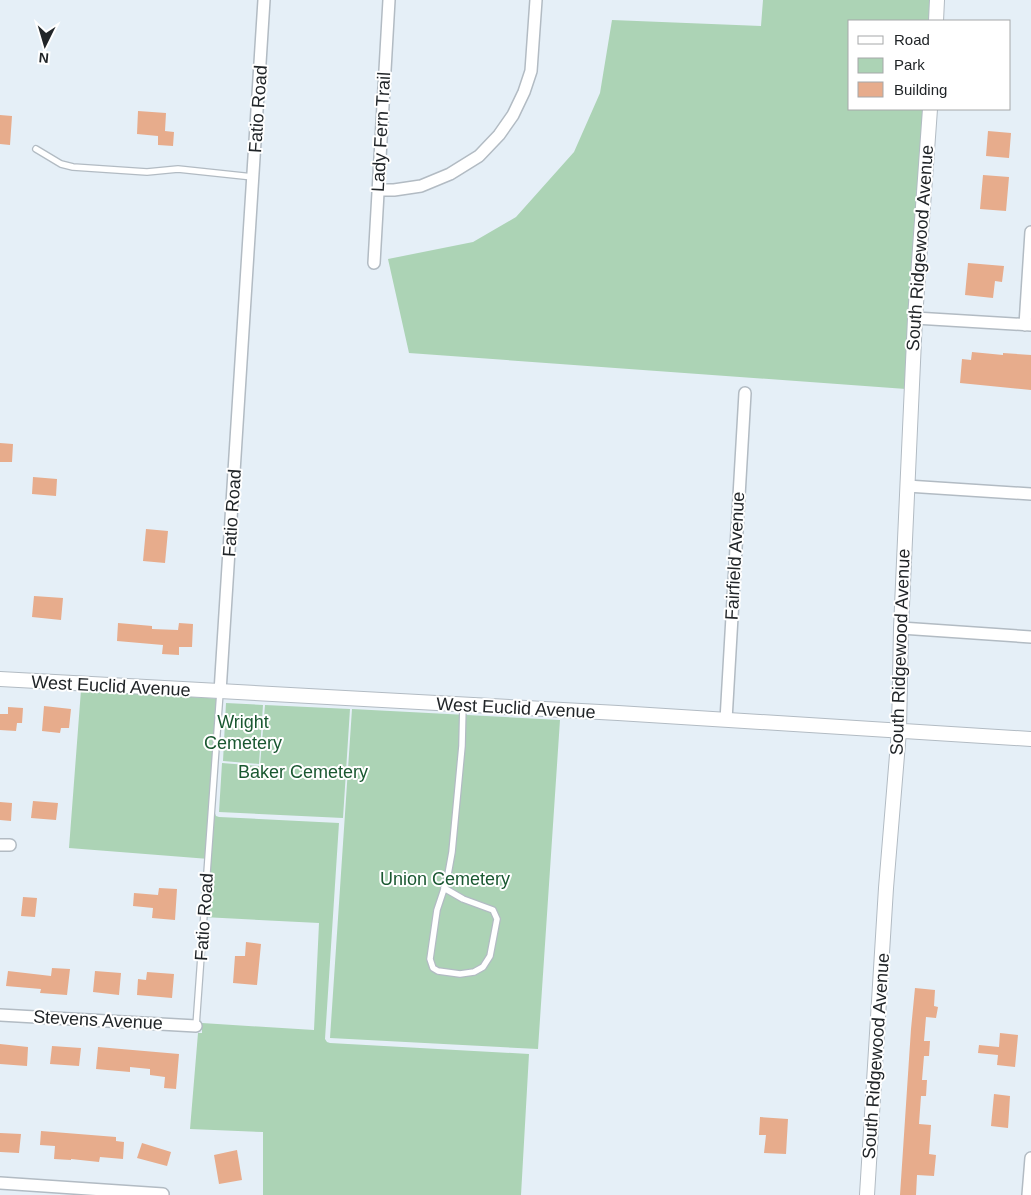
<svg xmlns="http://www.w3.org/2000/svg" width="1031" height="1195" font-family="Arial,sans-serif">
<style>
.green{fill:#acd3b5}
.building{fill:#e7ac8c}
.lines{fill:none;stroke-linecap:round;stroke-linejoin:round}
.service-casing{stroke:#b2bbc3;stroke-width:8}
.minor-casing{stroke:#b2bbc3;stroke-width:14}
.tertiary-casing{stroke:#b2bbc3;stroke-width:16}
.service{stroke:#fff;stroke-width:5.5}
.minor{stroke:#fff;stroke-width:11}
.tertiary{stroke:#fff;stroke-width:14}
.labels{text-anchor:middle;stroke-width:4;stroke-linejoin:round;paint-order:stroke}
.street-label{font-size:18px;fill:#212528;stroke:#fff}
.park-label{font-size:18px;fill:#1a5831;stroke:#fff}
</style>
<rect width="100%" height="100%" fill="#e5eff7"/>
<!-- green -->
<path class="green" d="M 763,0 L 931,0 L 930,21 L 850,21 L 850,109 L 924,109 L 906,389 L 409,353 L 388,259 L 473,242 L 516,217 L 574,152 L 600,93 L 612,20 L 761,26 Z
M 81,690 L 223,699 L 221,702 L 214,811 L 216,816 L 219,817 L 339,823 L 325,1039 L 327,1042 L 330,1043 L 529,1054 L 521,1195 L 263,1195 L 263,1132 L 190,1129 L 198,1033 L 202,1033 L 202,1023 L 314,1030 L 319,923 L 203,917 L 209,859 L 69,848 Z
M 226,703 L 263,705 L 259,764 L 223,761 Z
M 265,705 L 350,709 L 343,818 L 219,812 L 222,763 L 260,766 Z
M 352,709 L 560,720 L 538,1049 L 330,1038 Z"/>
<!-- building -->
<path class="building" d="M 138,111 L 166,113 L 165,131 L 174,132 L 173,146 L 158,145 L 158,136 L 137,134 Z
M 0,115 L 12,116 L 10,145 L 0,144 Z
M 988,131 L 1011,133 L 1009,158 L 986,156 Z
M 983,175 L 1009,177 L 1006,211 L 980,209 Z
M 968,263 L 1004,266 L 1002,282 L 995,281 L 993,298 L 965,295 Z
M 972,352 L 1003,355 L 1003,353 L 1031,355 L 1031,390 L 960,383 L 962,359 L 971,360 Z
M 0,443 L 13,444 L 12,462 L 0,462 Z
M 33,477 L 57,479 L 56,496 L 32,494 Z
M 146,529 L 168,531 L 165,563 L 143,561 Z
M 34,596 L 63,598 L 61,620 L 32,617 Z
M 118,623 L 152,626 L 152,629 L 178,630 L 179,623 L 193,624 L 192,647 L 179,647 L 179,655 L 162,654 L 163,645 L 117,641 Z
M 44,706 L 71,709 L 69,728 L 61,728 L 60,733 L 42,731 Z
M 8,707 L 23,708 L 22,723 L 17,723 L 16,731 L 0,730 L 0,714 L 8,714 Z
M 33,801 L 58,803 L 56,820 L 31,818 Z
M 0,802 L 12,803 L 11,821 L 0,820 Z
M 159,888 L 177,889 L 175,920 L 152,918 L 153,908 L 133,906 L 134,893 L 158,895 Z
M 23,897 L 37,898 L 35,917 L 21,916 Z
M 246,942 L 261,944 L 257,985 L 233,983 L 235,956 L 245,956 Z
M 52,968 L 70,969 L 67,995 L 40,993 L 41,989 L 6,986 L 8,971 L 51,976 Z
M 95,971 L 121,973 L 119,995 L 93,992 Z
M 147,972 L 174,974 L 172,998 L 137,995 L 138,979 L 146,980 Z
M 915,988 L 935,990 L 934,1006 L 938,1007 L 936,1018 L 926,1017 L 924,1041 L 930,1041 L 929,1056 L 924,1056 L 922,1080 L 927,1080 L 926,1096 L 921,1096 L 919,1124 L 931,1125 L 929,1154 L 936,1155 L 934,1176 L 917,1175 L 916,1195 L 900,1195 L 911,1029 Z
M 1000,1033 L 1018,1035 L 1015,1067 L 997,1065 L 998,1055 L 978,1053 L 979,1045 L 999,1047 Z
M 0,1044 L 28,1047 L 27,1066 L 0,1064 Z
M 52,1046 L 81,1048 L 79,1066 L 50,1064 Z
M 98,1047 L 179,1054 L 176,1089 L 164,1088 L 165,1077 L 150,1075 L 150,1069 L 130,1067 L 130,1072 L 96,1069 Z
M 994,1094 L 1010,1096 L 1008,1128 L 991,1126 Z
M 760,1117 L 788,1119 L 786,1154 L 764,1153 L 766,1135 L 759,1135 Z
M 41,1131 L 116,1137 L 116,1141 L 124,1142 L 123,1159 L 100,1157 L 99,1162 L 71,1159 L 71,1160 L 54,1159 L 55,1146 L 40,1145 Z
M 0,1133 L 21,1134 L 19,1153 L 0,1152 Z
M 142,1143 L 171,1152 L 167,1166 L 137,1158 Z
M 237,1150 L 242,1180 L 219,1184 L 214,1155 Z"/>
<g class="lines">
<!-- service casing -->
<g class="service-casing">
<path id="service" d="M 36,149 L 61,164 L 73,167 L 147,172 L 178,169 L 253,177
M 444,888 L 463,899 L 493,910 L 497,919 L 490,956 L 483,967 L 474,972 L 460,974 L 438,971 L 433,968 L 430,959 L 437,910 L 447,880 L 452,852 L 462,746 L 463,704
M 196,1026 L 220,692"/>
</g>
<!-- minor casing -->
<g class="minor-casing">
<path id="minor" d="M 378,190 L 394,190 L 421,186 L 450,174 L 479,156 L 499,135 L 513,115 L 524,92 L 531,71 L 536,0
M 374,263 L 389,0
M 915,318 L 1031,325
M 1025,325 L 1031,232
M 907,486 L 1031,494
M 901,628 L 1031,637
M 220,692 L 264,0
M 726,720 L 745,393
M 0,845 L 10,845
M 0,1015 L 196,1026
M 0,1183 L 163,1194
M 1028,1195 L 1031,1158"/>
</g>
<!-- tertiary casing -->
<g class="tertiary-casing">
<path id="tertiary" d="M 936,21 L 937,0
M 0,679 L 618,713 L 1031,739
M 867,1195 L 886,888 L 899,731 L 901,628 L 915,318 L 930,109"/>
</g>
<!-- service -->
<use href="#service" class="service"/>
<!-- minor -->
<use href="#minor" class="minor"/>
<!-- tertiary -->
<use href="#tertiary" class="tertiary"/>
</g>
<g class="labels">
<!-- street labels -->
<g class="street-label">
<text transform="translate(258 109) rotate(-86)" y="6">Fatio Road</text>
<text transform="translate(381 132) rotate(-87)" y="6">Lady Fern Trail</text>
<text transform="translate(920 248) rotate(-86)" y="6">South Ridgewood Avenue</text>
<text transform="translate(232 513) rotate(-86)" y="6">Fatio Road</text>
<text transform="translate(735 556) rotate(-87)" y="6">Fairfield Avenue</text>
<text transform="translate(900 652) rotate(-88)" y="6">South Ridgewood Avenue</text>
<text transform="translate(111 686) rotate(3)" y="6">West Euclid Avenue</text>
<text transform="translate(516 708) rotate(3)" y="6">West Euclid Avenue</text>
<text transform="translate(204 917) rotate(-86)" y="6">Fatio Road</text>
<text transform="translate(98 1020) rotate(3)" y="6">Stevens Avenue</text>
<text transform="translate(876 1056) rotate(-86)" y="6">South Ridgewood Avenue</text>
</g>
<!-- park labels -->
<g class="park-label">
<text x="243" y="728">Wright<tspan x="243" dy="21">Cemetery</tspan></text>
<text x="303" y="778">Baker Cemetery</text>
<text x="445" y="885">Union Cemetery</text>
</g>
</g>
<!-- legend -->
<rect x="848" y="20" width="162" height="90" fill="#ffffff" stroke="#a6a8a9"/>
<rect x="858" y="36" width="25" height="8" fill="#ffffff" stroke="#a6a8a9"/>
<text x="894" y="45" font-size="15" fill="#212528">Road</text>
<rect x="858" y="58" width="25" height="15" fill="#acd3b5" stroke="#a6a8a9"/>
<text x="894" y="70" font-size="15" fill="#212528">Park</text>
<rect x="858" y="82" width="25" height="15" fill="#e7ac8c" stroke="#a6a8a9"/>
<text x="894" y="95" font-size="15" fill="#212528">Building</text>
<!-- north arrow -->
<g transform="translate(45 45) rotate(185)" stroke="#ffffff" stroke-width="4" paint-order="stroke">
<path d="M0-4L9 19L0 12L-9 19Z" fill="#212528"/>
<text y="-8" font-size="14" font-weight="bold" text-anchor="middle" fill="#212528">N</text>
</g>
</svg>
